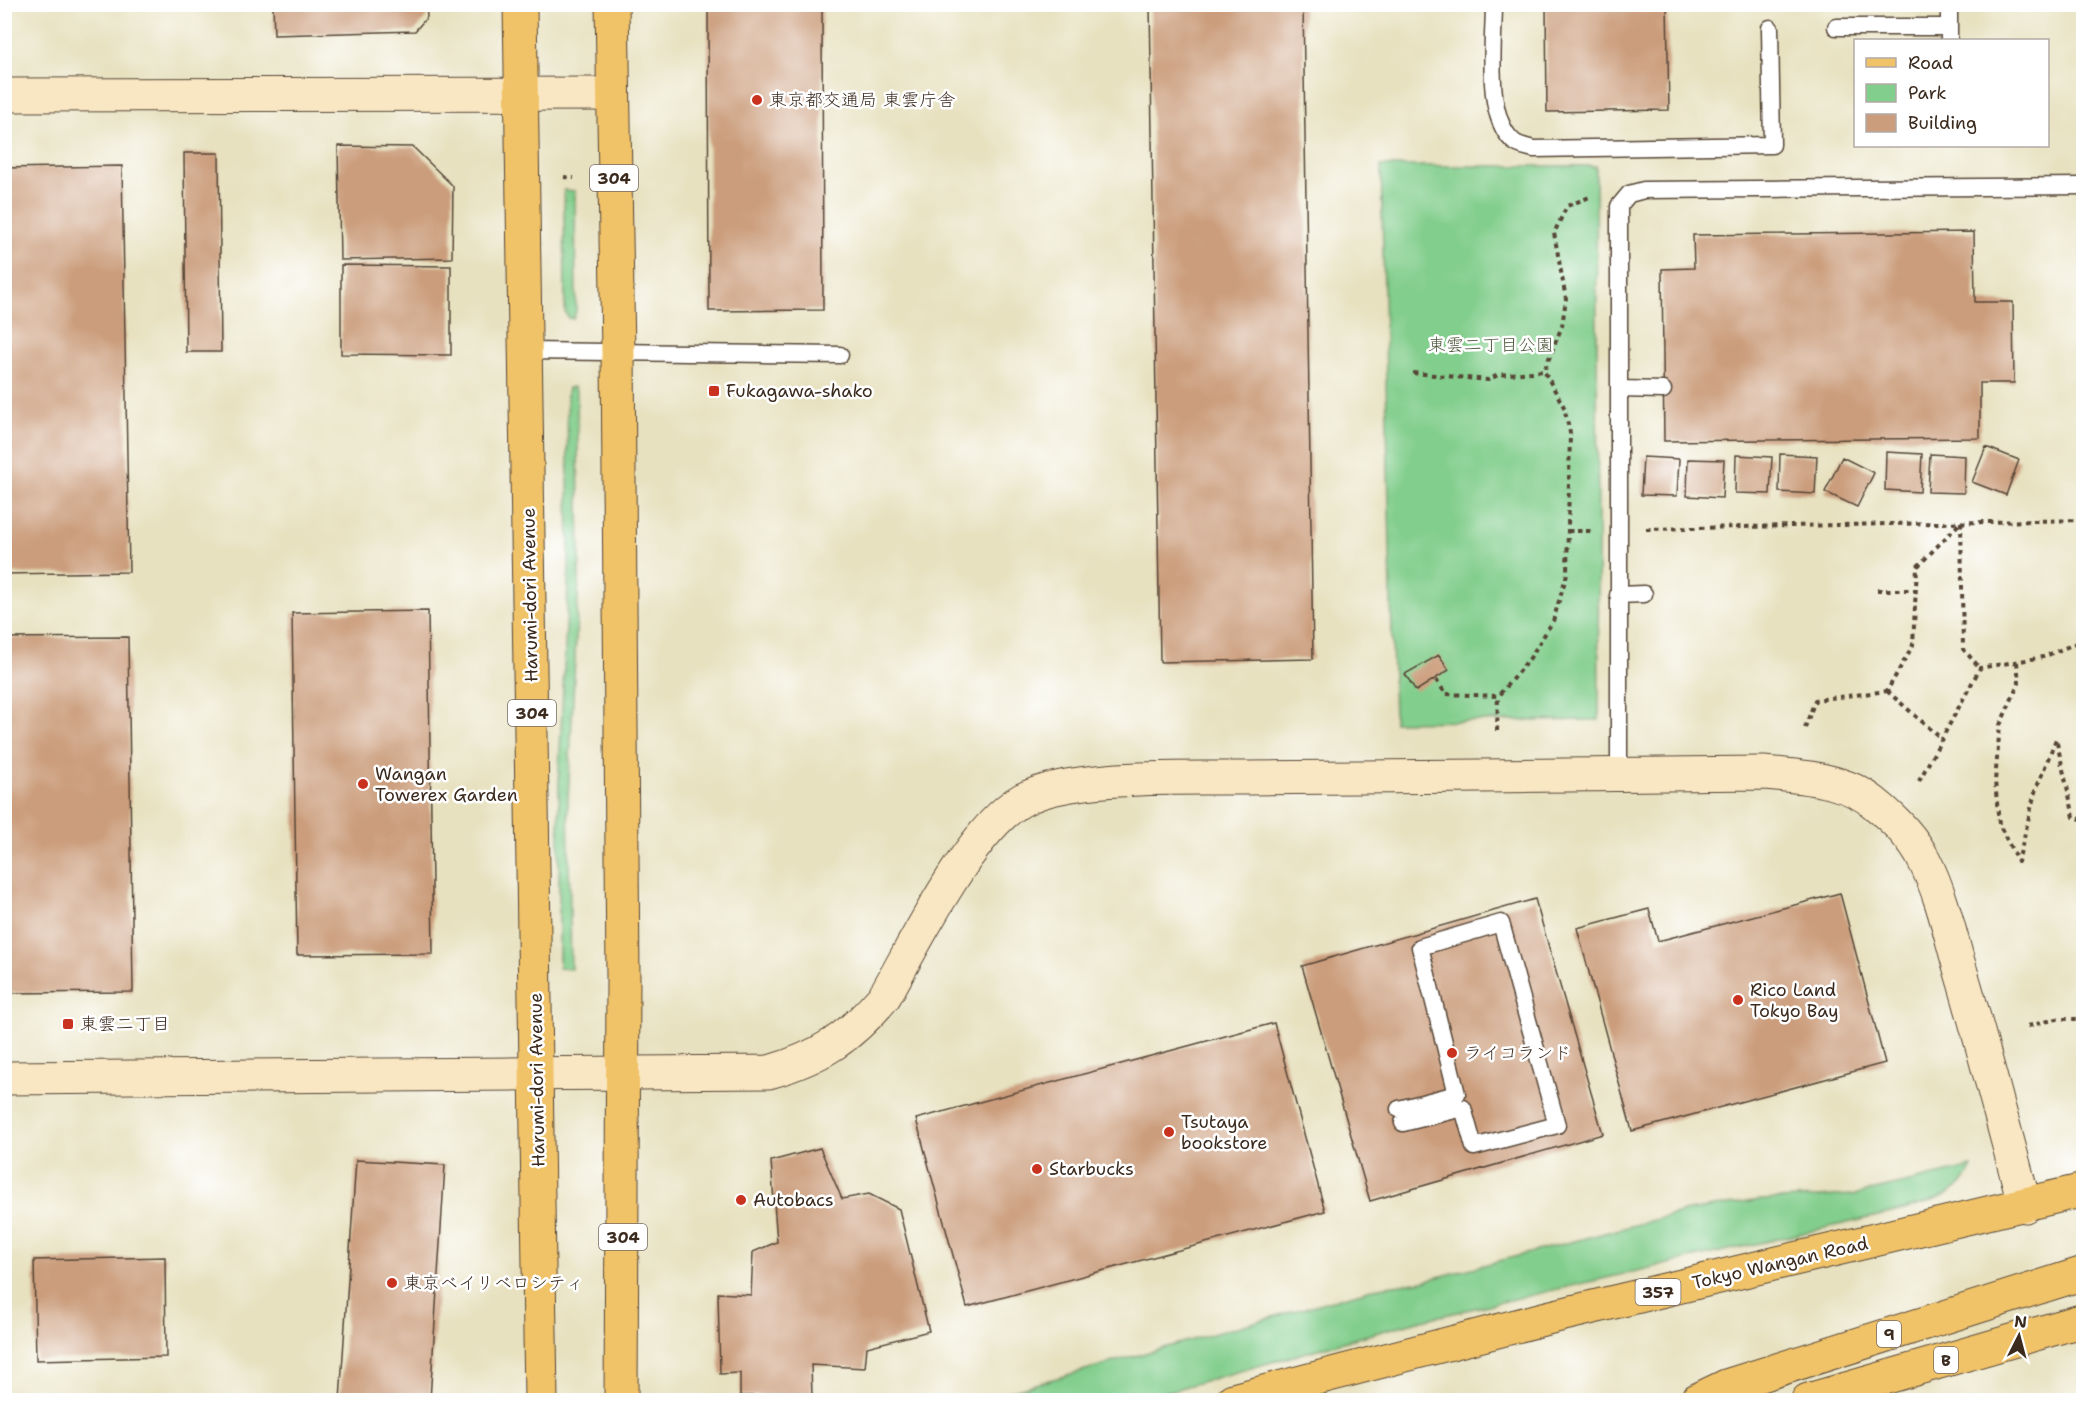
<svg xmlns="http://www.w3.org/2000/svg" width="2088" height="1405" font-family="'Shantell Sans','Klee One',sans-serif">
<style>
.green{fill:#82ce8c;stroke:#5e7c55;stroke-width:1.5}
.building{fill:#cb9d7c}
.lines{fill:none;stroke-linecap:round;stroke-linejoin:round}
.lane-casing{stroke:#554536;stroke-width:19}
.secondary-casing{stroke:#554536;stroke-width:35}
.primary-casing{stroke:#554536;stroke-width:35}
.highway-casing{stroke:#554536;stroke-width:35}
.path{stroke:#554536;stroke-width:4;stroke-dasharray:4.5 4.5;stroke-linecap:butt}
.lane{stroke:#fff;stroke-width:16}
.secondary{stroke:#f9e7c3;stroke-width:33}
.primary{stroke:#f1c369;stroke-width:33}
.highway{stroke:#f1c369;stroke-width:33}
.poi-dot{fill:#c8321e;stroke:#fff;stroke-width:2}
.labels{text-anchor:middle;stroke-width:5;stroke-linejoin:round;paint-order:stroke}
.shield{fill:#fff;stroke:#766a62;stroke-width:1.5}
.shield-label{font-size:16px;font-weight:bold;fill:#3b2a1e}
.poi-label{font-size:18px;fill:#3b2a1e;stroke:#fff;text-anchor:start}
.park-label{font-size:18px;fill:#505b3f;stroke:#fff}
.street-label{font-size:18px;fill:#3b2a1e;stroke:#fff}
</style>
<rect width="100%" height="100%" fill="#fff"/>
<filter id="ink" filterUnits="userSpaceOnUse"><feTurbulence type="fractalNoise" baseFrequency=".0167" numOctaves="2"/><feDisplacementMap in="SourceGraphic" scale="12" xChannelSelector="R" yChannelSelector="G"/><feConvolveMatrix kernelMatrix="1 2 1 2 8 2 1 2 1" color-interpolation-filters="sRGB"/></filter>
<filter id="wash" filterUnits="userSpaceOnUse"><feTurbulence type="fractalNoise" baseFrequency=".008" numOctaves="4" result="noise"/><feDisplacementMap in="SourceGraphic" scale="24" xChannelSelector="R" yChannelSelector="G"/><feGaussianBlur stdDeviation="1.35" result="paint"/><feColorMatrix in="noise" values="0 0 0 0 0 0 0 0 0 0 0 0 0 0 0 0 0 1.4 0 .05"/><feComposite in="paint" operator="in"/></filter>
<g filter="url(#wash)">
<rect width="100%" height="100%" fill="#e7e1bf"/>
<!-- green -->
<path class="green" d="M 1381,166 L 1596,166 L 1599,720 L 1394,722 Z
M 564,190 L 575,191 L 576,311 L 573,319 L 569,318 L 565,312 Z
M 574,387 L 577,394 L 580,556 L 568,800 L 571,969 L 559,968 L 559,770 L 569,565 L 567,393 L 568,388 Z
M 1972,1167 C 1961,1196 1931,1201 1904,1210 L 1418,1321 L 1137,1400 L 979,1400 L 1379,1287 L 1423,1281 L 1688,1211 L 1761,1200 L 1854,1195 Z"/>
<g id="blocks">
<!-- building -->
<path class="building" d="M 273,4 L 426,4 L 427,17 L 415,31 L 274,35 Z
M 708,4 L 822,4 L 823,310 L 709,311 Z
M 1150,4 L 1303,4 L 1313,659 L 1160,662 Z
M 1546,4 L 1667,4 L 1669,110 L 1547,112 Z
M 338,146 L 413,147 L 453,186 L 452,258 L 340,260 Z
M 184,153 L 219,153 L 221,352 L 186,352 Z
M 122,166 L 129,572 L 4,574 L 4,168 Z
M 2080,209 L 2084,209 L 2084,268 L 2081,268 Z
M 1974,232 L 1975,302 L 2013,302 L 2014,383 L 1980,383 L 1980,438 L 1664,441 L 1662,269 L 1694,268 L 1693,235 Z
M 341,265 L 451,266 L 451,355 L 341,354 Z
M 1986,447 L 2019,460 L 2006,495 L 1972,482 Z
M 1886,452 L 1922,454 L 1920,492 L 1885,490 Z
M 1780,454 L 1817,456 L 1815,494 L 1779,492 Z
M 1930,454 L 1965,456 L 1964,493 L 1928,492 Z
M 1736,455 L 1772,457 L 1770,494 L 1735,493 Z
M 1643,457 L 1679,459 L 1677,496 L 1641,495 Z
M 1842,457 L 1874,473 L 1857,507 L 1825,492 Z
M 1688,459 L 1724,460 L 1722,498 L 1687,496 Z
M 428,611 L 433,954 L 297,955 L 292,613 Z
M 128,637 L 133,992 L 4,993 L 4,638 Z
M 1439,655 L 1449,670 L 1416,691 L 1405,674 Z
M 1840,893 L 1885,1063 L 1632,1131 L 1577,928 L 1649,909 L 1658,941 Z
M 1535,899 L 1603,1134 L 1370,1201 L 1302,966 Z
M 1274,1023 L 1325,1211 L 967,1307 L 916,1119 Z
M 820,1148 L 842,1199 L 869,1194 L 899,1209 L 929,1331 L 867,1347 L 865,1368 L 811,1365 L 812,1396 L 740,1396 L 740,1373 L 720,1374 L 718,1293 L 751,1295 L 753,1252 L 777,1242 L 771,1161 Z
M 356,1160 L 445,1165 L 430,1400 L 340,1400 Z
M 165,1257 L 166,1357 L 36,1360 L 34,1260 Z"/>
</g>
</g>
<g filter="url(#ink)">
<use href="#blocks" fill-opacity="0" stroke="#554536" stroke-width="1.5"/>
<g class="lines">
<!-- lane casing -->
<g class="lane-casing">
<path id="lane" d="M 1494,4 C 1494,42 1484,115 1513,141 C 1518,146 1527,147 1534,149 L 1772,145 L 1770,28
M 1949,4 L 1949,40
M 1836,27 L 1949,27
M 526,351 L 840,355
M 1619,389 L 1663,390
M 1618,595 L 1644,594
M 1619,775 L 1619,206 L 1629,194 L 1644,190 L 2084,186
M 1399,1109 L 1457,1094 L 1420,947 L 1501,923 L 1557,1125 L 1474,1147 L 1463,1108 L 1403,1123"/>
</g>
<!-- secondary casing -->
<g class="secondary-casing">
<path id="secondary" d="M 4,95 L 612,94
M 4,1078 L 769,1072 C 821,1057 849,1038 884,997 C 915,944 970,829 1022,800 C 1071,773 1190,779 1248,778 C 1420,776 1592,776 1764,773 C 1799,776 1845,779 1873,802 C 1892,817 1913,838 1924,860 C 1942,895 1950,935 1961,972 C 1984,1050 2004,1128 2025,1206"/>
</g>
<!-- primary casing -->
<g class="primary-casing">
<path id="primary" d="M 520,4 L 541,1400
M 612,4 L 618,352 L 623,978 L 621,1400"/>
</g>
<!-- highway casing -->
<g class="highway-casing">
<path id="highway" d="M 1233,1400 L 1543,1319 L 2084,1190
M 1697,1400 L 1726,1386 L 2084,1273
M 1808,1400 L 2084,1320"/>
</g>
<!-- path -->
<path class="path" d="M 564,177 L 574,178
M 1413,373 L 1488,380 L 1498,375 L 1544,371
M 2080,520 L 2084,541
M 1961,522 L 1963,649 L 1980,668
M 1646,529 L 2084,520
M 1568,531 L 1591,531
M 1877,590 L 1916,590
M 2017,662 L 2019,683 L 2000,725 L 1995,781 L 1999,824 L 2018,862 L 2035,792 L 2056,739 L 2074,817 L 2084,820
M 1436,680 L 1446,694 L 1498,696 L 1530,658 L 1553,621 L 1567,574 L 1570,433 L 1564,407 L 1544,371 L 1562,326 L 1566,299 L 1554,233 L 1567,206 L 1592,196
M 1887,691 L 1942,739
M 1805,728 L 1815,700 L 1887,691 L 1913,645 L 1917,567 L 1960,523
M 1497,731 L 1498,696
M 1919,781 L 1980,668 L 2043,657 L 2084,640
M 2028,1026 L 2057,1019 L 2084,1019"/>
<!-- lane -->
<use href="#lane" class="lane"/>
<!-- secondary -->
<use href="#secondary" class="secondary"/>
<!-- primary -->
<use href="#primary" class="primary"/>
<!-- highway -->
<use href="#highway" class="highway"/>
</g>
</g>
<!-- markers -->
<g class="poi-dot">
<circle cx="757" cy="100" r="6"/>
<rect x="708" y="385" width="12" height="12" rx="3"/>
<circle cx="363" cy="784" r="6"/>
<circle cx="1738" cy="1000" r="6"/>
<rect x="62" y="1018" width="12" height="12" rx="3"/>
<circle cx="1452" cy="1053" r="6"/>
<circle cx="1169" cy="1132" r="6"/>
<circle cx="1037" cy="1169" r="6"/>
<circle cx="741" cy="1200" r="6"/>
<circle cx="392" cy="1283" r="6"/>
</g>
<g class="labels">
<!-- shield labels -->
<g class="shield">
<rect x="590" y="165" width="48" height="26" rx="4.5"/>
<rect x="508" y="700" width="48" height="26" rx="4.5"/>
<rect x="599" y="1224" width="48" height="26" rx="4.5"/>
<rect x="1635.5" y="1279" width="45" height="26" rx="4.5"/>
<rect x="1877" y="1321" width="24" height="26" rx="4.5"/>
<rect x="1934" y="1347" width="24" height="26" rx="4.5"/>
</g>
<g class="shield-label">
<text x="614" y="184">304</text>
<text x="532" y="719">304</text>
<text x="623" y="1243">304</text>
<text x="1658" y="1298">357</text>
<text x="1889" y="1340">9</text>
<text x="1946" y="1366">B</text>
</g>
<!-- poi labels -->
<g class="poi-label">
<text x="769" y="106">東京都交通局 東雲庁舎</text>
<text x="726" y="397">Fukagawa-shako</text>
<text x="375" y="780">Wangan<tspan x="375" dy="21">Towerex Garden</tspan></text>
<text x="1750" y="996">Rico Land<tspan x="1750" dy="21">Tokyo Bay</tspan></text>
<text x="80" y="1030">東雲二丁目</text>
<text x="1464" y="1059">ライコランド</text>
<text x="1181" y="1128">Tsutaya<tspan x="1181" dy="21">bookstore</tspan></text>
<text x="1049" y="1175">Starbucks</text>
<text x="753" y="1206">Autobacs</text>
<text x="404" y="1289">東京ベイリベロシティ</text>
</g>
<!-- park labels -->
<g class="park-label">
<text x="1491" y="351">東雲二丁目公園</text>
</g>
<!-- street labels -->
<g class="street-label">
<text transform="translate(530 595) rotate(-91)" y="6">Harumi-dori Avenue</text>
<text transform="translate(537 1080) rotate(-91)" y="6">Harumi-dori Avenue</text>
<text transform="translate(1780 1263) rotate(-13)" y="6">Tokyo Wangan Road</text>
</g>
</g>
<!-- margin -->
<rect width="2088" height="1405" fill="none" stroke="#fff" stroke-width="24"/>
<!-- legend -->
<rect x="1854" y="39" width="195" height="108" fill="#ffffff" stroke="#b1aaa5" stroke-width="1.5"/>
<rect x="1866" y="58" width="30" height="9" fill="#f1c369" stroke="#b1aaa5" stroke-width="1.5"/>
<text x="1908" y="69" font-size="18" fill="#3b2a1e">Road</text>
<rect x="1866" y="84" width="30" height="18" fill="#82ce8c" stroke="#b1aaa5" stroke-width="1.5"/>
<text x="1908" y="99" font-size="18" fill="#3b2a1e">Park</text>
<rect x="1866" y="114" width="30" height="18" fill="#cb9d7c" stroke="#b1aaa5" stroke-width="1.5"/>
<text x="1908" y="129" font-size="18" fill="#3b2a1e">Building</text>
<!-- north arrow -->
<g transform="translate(2019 1336) rotate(6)" stroke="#ffffff" stroke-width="4.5" paint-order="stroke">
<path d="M0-4.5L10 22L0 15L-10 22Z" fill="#3b2a1e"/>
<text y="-9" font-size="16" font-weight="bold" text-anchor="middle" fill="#3b2a1e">N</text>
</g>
</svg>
